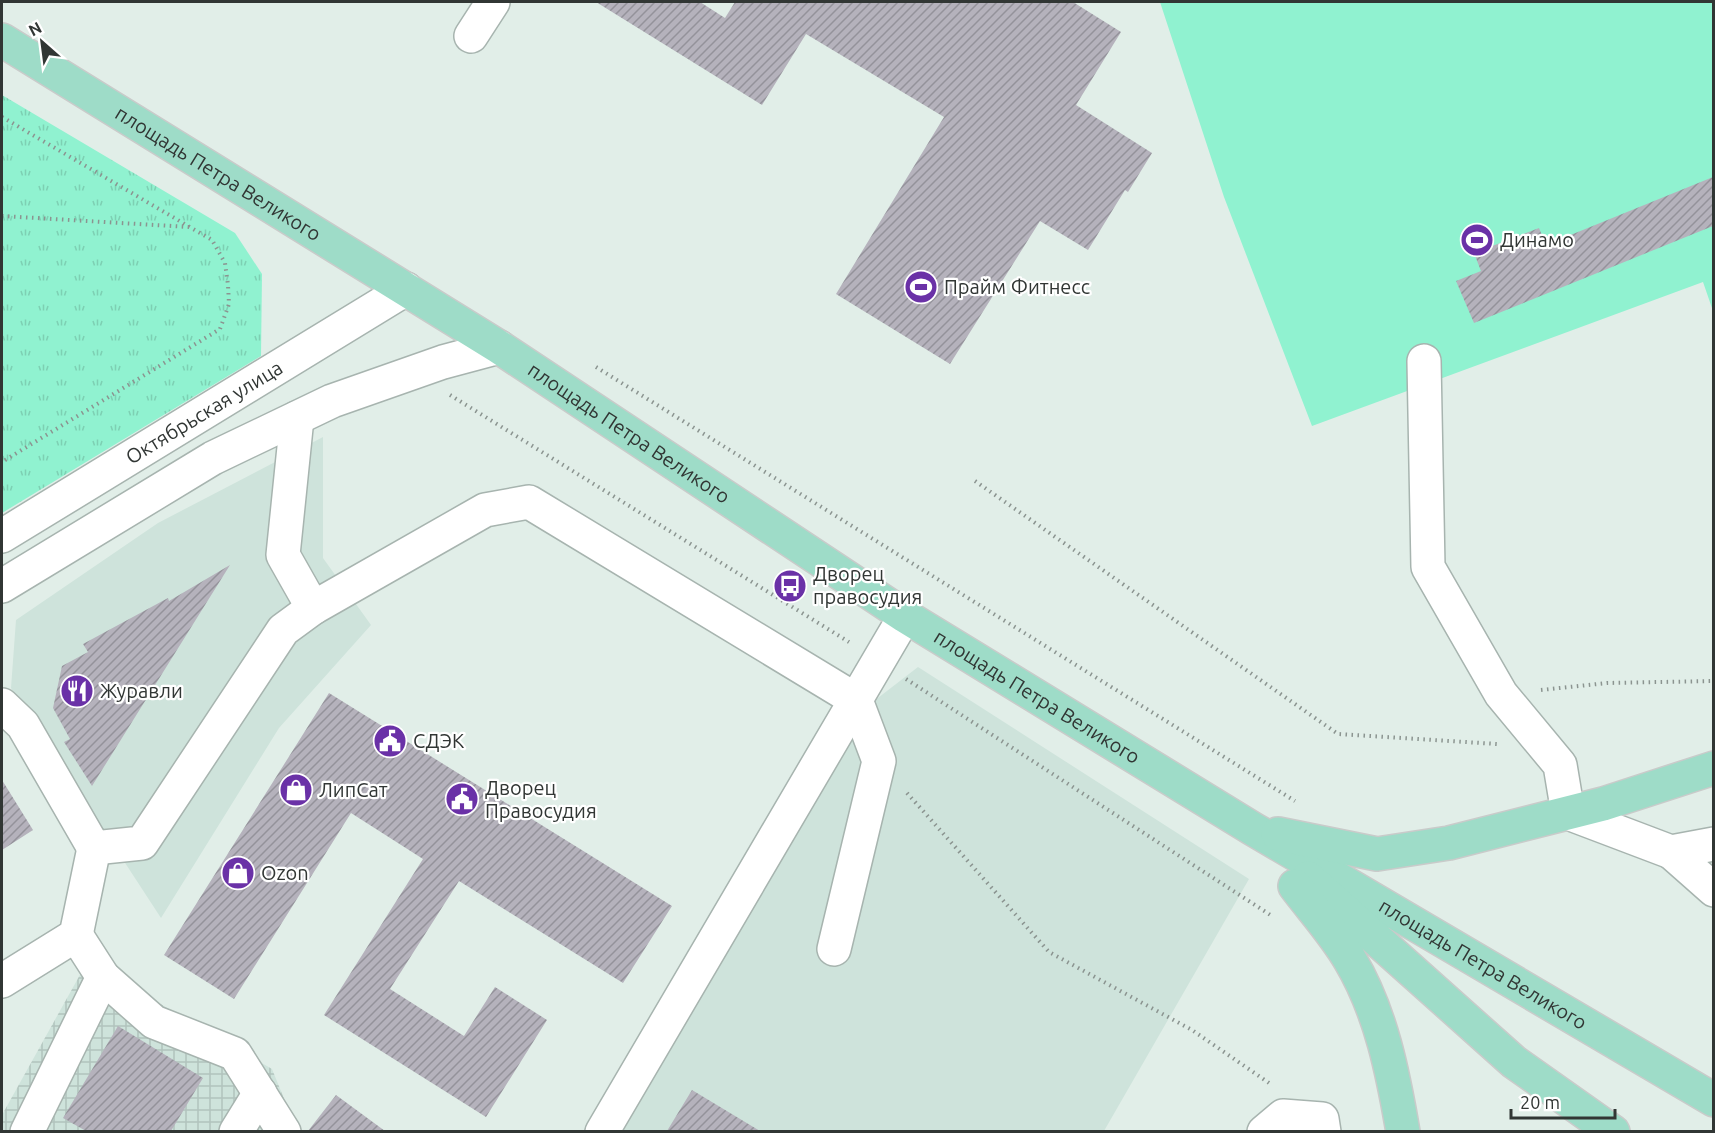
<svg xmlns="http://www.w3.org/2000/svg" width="1715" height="1133" font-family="Ubuntu,sans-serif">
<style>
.built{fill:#cee3db}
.industrial{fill:url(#industrial-grid)}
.grass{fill:#90f2d0}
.park{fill:url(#park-tufts)}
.building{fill:url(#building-hatch)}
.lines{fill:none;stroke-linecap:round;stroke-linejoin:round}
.minor-casing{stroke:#a7b4af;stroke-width:36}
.major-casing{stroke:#c9cbca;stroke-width:36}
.path{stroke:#8b9490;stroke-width:4;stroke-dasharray:1.5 4.5;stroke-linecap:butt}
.minor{stroke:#fff;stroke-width:33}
.major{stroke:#9edcc8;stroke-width:33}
.labels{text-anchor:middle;stroke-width:4.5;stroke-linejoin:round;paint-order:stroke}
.street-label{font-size:20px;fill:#313634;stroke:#fff}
.poi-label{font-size:20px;fill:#313634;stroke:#fff;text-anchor:start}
</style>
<defs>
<pattern id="industrial-grid" width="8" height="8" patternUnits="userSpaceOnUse" patternTransform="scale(1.5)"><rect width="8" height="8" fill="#cee3db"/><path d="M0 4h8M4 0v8" fill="none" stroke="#b1c3bd"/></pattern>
<pattern id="park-tufts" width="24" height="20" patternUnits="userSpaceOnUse" patternTransform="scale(1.5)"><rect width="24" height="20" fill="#90f2d0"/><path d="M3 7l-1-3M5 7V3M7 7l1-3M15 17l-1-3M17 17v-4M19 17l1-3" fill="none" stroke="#7dd0b3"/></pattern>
<pattern id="building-hatch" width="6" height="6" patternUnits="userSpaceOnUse" patternTransform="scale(1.5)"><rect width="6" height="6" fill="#b5b2bc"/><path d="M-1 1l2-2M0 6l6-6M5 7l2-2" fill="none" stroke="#94929a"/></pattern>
</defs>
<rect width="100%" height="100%" fill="#e1eee8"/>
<!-- built -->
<path class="built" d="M 323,437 L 323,558 L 371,625 L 279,728 L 161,918 L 11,688 L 16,620 L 158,523 Z
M 918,667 L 1249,879 L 1104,1131 L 619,1132 L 874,701 Z"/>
<!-- industrial -->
<path class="industrial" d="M 86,964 L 121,981 L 272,1069 L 287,1106 L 272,1131 L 2,1132 L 2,1115 Z"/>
<!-- grass -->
<path class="grass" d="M 1160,2 L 1713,2 L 1713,311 L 1703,282 L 1312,426 L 1224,197 Z"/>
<!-- park -->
<path class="park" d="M 2,95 L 235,233 L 262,274 L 261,356 L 2,513 Z"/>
<!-- building -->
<path class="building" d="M 596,2 L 700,2 L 725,18 L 735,2 L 1073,2 L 1121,32 L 1076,105 L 1152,153 L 1128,192 L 1125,190 L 1088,250 L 1040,221 L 950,364 L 836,294 L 944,117 L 806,34 L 762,105 Z
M 1713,177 L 1713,226 L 1474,323 L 1456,281 L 1481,271 L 1474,253 L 1539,228 L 1546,245 Z
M 230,565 L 92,786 L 64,742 L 70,739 L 53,708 L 62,666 L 88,652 L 83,644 L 168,598 L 169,601 Z
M 329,693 L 672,906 L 623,983 L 459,881 L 390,989 L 464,1036 L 495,987 L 547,1020 L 486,1117 L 324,1015 L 423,859 L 351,813 L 234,999 L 164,955 Z
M 2,780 L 33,830 L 2,850 Z
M 118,1026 L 203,1078 L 171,1131 L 86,1131 L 63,1118 Z
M 692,1090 L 760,1131 L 667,1131 Z
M 336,1095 L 385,1131 L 308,1131 Z"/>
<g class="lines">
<!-- minor casing -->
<g class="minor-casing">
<g id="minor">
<path d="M 471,36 L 493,2"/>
<path d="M 1424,361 L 1428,567 L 1501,694 L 1560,765 L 1568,813 L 1671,852 L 1714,844"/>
<path d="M 297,418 L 283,555 L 313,608"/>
<path id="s1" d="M 2,536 L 406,289"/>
<path d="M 2,586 L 213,458 L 332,401 L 443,362 L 499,347"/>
<path d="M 2,705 L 23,725 L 94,848 L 142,843 L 283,630 L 313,608 L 485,510 L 529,502 L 856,700 L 879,761 L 834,949"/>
<path d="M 1671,852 L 1714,890"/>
<path d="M 76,935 L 103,977 L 154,1022 L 235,1054 L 284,1132"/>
<path d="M 2,981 L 76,935 L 94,848"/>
<path d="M 27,1132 L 103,977"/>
<path d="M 236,1132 L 260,1093"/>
<path d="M 602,1132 L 905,616"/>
<path d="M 1264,1132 L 1283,1116 L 1322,1119 L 1324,1132"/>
</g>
</g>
<!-- major casing -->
<g class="major-casing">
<g id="major">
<path id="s2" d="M 2,40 L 499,347 L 905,616 L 1253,829 L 1714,1100"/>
<path d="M 1278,834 L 1377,854 L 1449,843 L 1603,804 L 1714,768"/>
<path d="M 1308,878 L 1514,1062 L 1613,1132"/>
<path d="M 1295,886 C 1313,910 1335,934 1350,960 C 1381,1012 1393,1073 1403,1132"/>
</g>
</g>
<!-- path -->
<path class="path" d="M 2,117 L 212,240 L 225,263 L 228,285 L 229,304 L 220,329 L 2,462
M 2,216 L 189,227
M 596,367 L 1295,801
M 450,395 L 849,642
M 975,481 L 1338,734 L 1497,744
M 906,679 L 1272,916
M 1541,690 L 1607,683 L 1714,681
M 907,793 L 1049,952 L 1192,1030 L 1272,1085"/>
<!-- minor -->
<use href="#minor" class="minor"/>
<!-- major -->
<use href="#major" class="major"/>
</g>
<!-- icons -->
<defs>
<g id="stadium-disc" transform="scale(1.725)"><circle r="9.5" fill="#6a31a7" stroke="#fff"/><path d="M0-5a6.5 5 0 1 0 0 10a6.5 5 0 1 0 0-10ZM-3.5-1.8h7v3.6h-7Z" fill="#fff"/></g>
<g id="bus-disc" transform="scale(1.725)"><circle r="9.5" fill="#6a31a7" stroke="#fff"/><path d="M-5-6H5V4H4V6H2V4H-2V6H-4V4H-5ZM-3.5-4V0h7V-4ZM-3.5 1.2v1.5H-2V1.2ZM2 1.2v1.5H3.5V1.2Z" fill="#fff"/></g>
<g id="restaurant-disc" transform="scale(1.725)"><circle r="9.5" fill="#6a31a7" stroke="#fff"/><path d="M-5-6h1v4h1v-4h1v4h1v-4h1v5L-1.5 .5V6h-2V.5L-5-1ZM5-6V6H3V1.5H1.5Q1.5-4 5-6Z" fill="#fff"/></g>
<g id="civic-disc" transform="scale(1.725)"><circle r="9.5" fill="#6a31a7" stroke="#fff"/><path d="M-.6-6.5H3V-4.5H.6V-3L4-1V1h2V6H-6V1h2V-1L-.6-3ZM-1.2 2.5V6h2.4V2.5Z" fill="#fff"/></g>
<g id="shop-disc" transform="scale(1.725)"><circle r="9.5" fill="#6a31a7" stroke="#fff"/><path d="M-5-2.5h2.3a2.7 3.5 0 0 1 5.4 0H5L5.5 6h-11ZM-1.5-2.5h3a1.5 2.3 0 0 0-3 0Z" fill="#fff"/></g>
</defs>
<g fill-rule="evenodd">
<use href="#stadium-disc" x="1477" y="240"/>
<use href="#stadium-disc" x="921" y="287"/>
<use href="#bus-disc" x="790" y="586"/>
<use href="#restaurant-disc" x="77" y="691"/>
<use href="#civic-disc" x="390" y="741"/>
<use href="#shop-disc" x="296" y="790"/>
<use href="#civic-disc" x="462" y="799"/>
<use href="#shop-disc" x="238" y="873"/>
</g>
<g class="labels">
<!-- street labels -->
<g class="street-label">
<text dy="7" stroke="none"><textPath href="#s2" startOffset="254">площадь Петра Великого</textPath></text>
<text dy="7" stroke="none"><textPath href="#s1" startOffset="237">Октябрьская улица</textPath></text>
<text dy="7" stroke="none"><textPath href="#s2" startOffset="740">площадь Петра Великого</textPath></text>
<text dy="7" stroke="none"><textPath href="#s2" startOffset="1226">площадь Петра Великого</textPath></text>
<text dy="7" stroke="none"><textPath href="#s2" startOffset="1746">площадь Петра Великого</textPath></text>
</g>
<!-- poi labels -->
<g class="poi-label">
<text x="1500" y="247">Динамо</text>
<text x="944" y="294">Прайм Фитнесс</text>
<text x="813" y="581">Дворец<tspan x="813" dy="23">правосудия</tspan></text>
<text x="100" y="698">Журавли</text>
<text x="413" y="748">СДЭК</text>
<text x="485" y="795">Дворец<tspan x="485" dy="23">Правосудия</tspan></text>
<text x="319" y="797">ЛипСат</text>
<text x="261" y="880">Ozon</text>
</g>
</g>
<!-- border -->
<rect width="1715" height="1133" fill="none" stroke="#313634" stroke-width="6"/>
<!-- north arrow -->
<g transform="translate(42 42) rotate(332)" stroke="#ffffff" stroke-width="4.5" paint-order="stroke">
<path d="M0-4.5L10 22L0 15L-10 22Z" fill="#313634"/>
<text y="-9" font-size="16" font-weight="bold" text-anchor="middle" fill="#313634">N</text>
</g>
<!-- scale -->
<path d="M1511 1109v9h104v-9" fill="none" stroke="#313634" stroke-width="3"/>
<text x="1520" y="1109" font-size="18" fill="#313634" stroke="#ffffff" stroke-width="4.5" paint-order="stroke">20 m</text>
</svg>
